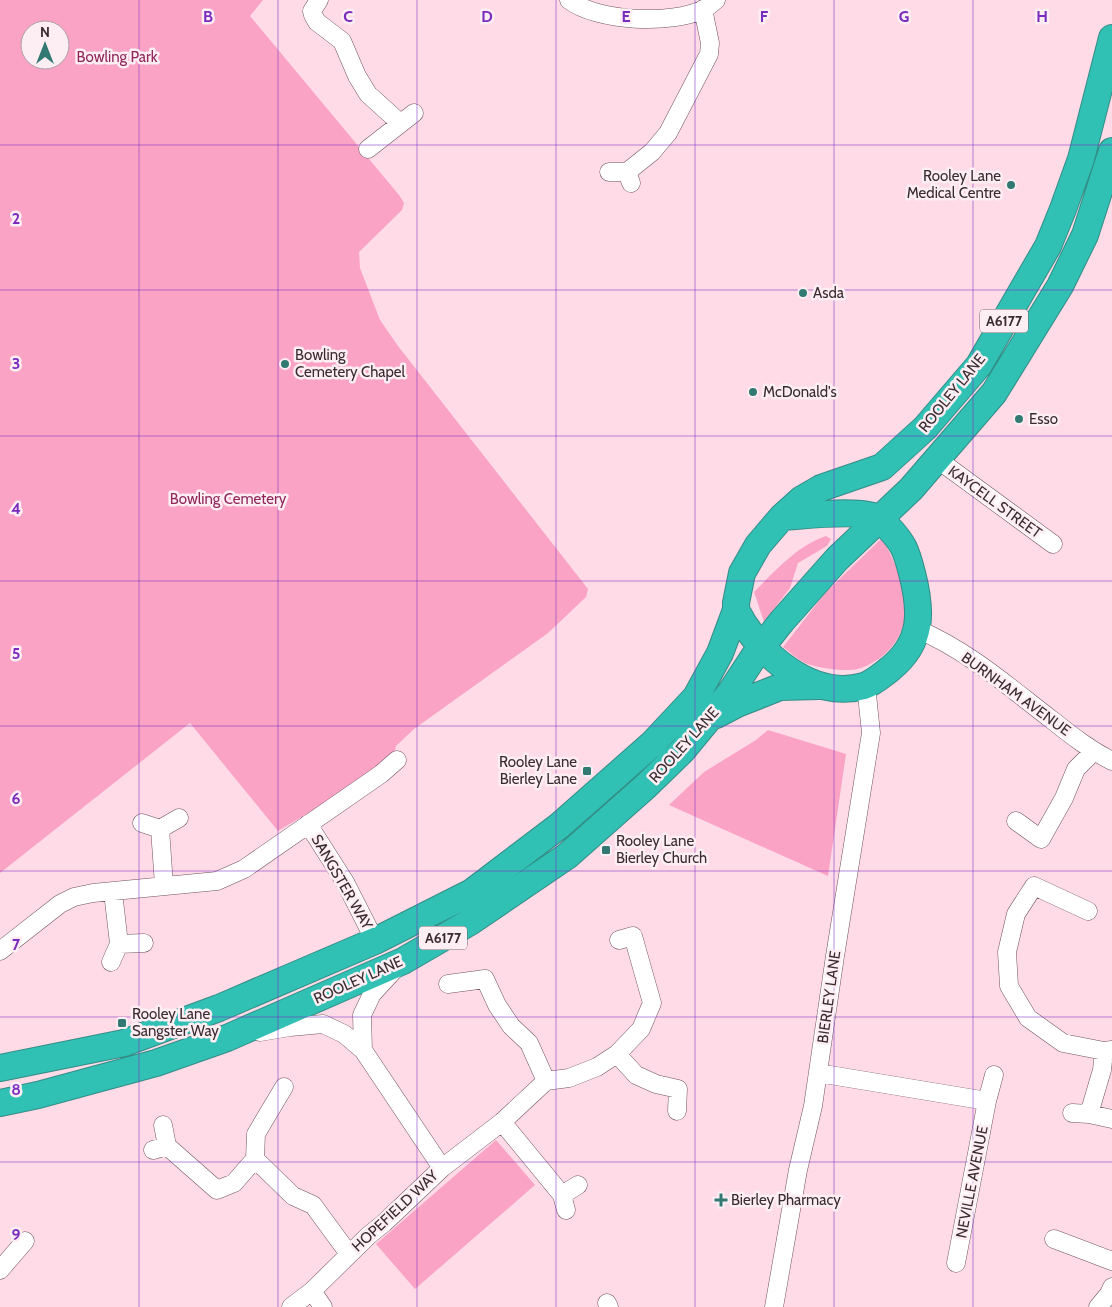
<svg xmlns="http://www.w3.org/2000/svg" width="1112" height="1307" font-family="Cabin,sans-serif">
<style>
.green{fill:#faa3c5;fill-rule:evenodd}
.lines{fill:none;stroke-linecap:round;stroke-linejoin:round}
.minor-casing{stroke:#70535e;stroke-width:19}
.highway-casing{stroke:#338c86;stroke-width:28}
.minor{stroke:#fff;stroke-width:18}
.highway{stroke:#30c0b4;stroke-width:26}
.grid{fill:none;stroke:#7b2cbf;stroke-width:1;stroke-opacity:0.55}
.poi-dot{fill:#317972;stroke:#fdeef3;stroke-width:2}
.labels{text-anchor:middle;stroke-width:5;stroke-linejoin:round;paint-order:stroke}
.shield{fill:#fdeef3;stroke:#74666b;stroke-width:1}
.shield-label{font-size:14px;font-weight:bold;fill:#392c31}
.park-label{font-size:15px;fill:#90265a;stroke:#fdeef3}
.poi-label{font-size:15px;fill:#392c31;stroke:#fdeef3;text-anchor:start}
.street-label{font-size:15px;fill:#392c31;stroke:#fdeef3}
.grid-label{font-size:16px;text-anchor:middle;font-weight:bold;fill:#7b2cbf;stroke:#fdeef3;stroke-width:5;stroke-linejoin:round;paint-order:stroke}
</style>
<rect width="100%" height="100%" fill="#fedbe7"/>
<!-- green -->
<path class="green" d="M 0,0 L 263,0 L 250,16 L 399,195 L 404,203 L 402,210 L 359,252 L 360,268 L 380,320 L 398,346 L 588,589 L 586,597 L 548,633 L 414,729 L 396,746 L 393,758 L 340,794 L 278,831 L 190,723 L 0,873 ZM 30,30 L 60,30 L 60,60 L 30,60 Z
M 826,536 L 831,539 L 827,546 L 798,563 L 790,588 L 764,622 L 754,592 C 776,570 797,546 826,536 Z
M 882,538 C 895,562 906,585 905,614 C 904,640 882,662 858,669 C 844,672 818,668 805,663 C 797,659 790,652 783,647 L 826,592 Z
M 768,730 L 846,754 L 828,876 L 669,805 L 704,772 L 756,740 Z
M 496,1140 L 535,1185 L 415,1289 L 376,1244 Z"/>
<g class="lines">
<!-- minor casing -->
<g class="minor-casing">
<path id="minor" d="M 319,0 L 312,11 L 313,15 L 317,22 L 342,41 L 357,76 L 368,94 L 400,123
M 569,0 C 598,22 672,25 704,9 C 708,7 712,3 716,0
M 368,149 L 414,113
M 609,172 L 627,172 L 631,183
M 627,172 L 652,152 L 668,133 L 709,54 L 710,43 L 703,9
M 937,459 L 1053,544
M 917,629 C 967,650 1009,687 1052,720 C 1071,735 1090,750 1112,761
M 1016,821 L 1041,839 L 1064,798 L 1076,769 L 1093,752
M 142,823 L 160,829 L 179,818
M 308,824 L 345,882 L 375,941
M 160,829 L 164,885
M 113,892 L 119,944
M 1088,911 L 1034,886 L 1016,914 L 1007,952 L 1009,986 L 1028,1018 L 1063,1043 L 1104,1051 L 1112,1050
M 0,951 L 60,904 L 74,897 L 93,893 L 217,881 L 244,869 L 381,774 L 397,760
M 111,962 L 119,944 L 144,943
M 448,984 L 485,979 L 497,1005 L 511,1026 L 529,1043 L 546,1081
M 260,1032 L 290,1027 L 323,1024 L 344,1034 L 363,1050 L 442,1168 L 384,1223 L 368,1236 L 312,1291 L 323,1307
M 363,1050 L 362,1015 L 372,994 L 396,968
M 617,1054 L 636,1075 L 656,1084 L 678,1089 L 677,1111
M 818,1073 L 987,1101 L 994,1075
M 1072,1113 L 1089,1114 L 1112,1119
M 1089,1114 L 1102,1070 L 1104,1051
M 502,1122 L 562,1195 L 566,1210
M 163,1125 L 167,1146
M 153,1150 L 167,1146 L 217,1190 L 234,1183 L 255,1159 L 293,1196 L 313,1205 L 349,1254
M 255,1159 L 256,1134 L 284,1087
M 442,1168 L 502,1122 L 546,1081 L 569,1078 L 597,1067 L 617,1054 L 641,1029 L 652,1003 L 633,936 L 619,940
M 562,1195 L 578,1185
M 1054,1239 L 1112,1261
M 956,1263 L 987,1101
M 0,1270 L 25,1241
M 607,1303 L 609,1307
M 291,1307 L 312,1291
M 774,1307 L 798,1170 L 813,1106 L 835,956 L 871,733 L 866,685
M 1098,1307 L 1109,1294 L 1112,1287"/>
</g>
<!-- highway casing -->
<g class="highway-casing">
<path id="highway" d="M 736,610 C 758,654 812,701 864,686 C 873,683 882,675 890,669 C 923,642 922,612 912,573 C 906,550 904,544 888,527 C 885,524 883,520 880,519 C 863,508 803,516 782,517
M 716,715 L 737,704 L 780,687 L 818,686
M 0,1068 L 124,1043 L 219,1008 L 375,941 L 472,892 L 559,826 L 653,743 L 696,697 L 720,653 L 736,610 L 736,603 L 742,573 L 758,545 L 782,517 L 802,499 L 821,488 L 882,467 L 925,428 L 979,365 L 1048,246 L 1063,209 L 1081,159 L 1112,38
M 0,1103 L 38,1095 L 156,1063 L 227,1038 L 403,961 L 470,922 L 567,856 L 646,786 L 682,751 L 730,693 L 755,655 L 782,621 L 837,559 L 911,489 L 994,393 L 1060,286 L 1085,235 L 1112,151"/>
</g>
<!-- minor -->
<use href="#minor" class="minor"/>
<!-- highway -->
<use href="#highway" class="highway"/>
</g>
<!-- grid -->
<path class="grid" d="M 139,0 L 139,1307M 278,0 L 278,1307M 417,0 L 417,1307M 556,0 L 556,1307M 695,0 L 695,1307M 834,0 L 834,1307M 973,0 L 973,1307M 0,145 L 1112,145M 0,290 L 1112,290M 0,436 L 1112,436M 0,581 L 1112,581M 0,726 L 1112,726M 0,871 L 1112,871M 0,1017 L 1112,1017M 0,1162 L 1112,1162"/>
<!-- markers -->
<g class="poi-dot">
<circle cx="1011" cy="185" r="5"/>
<circle cx="803" cy="293" r="5"/>
<circle cx="285" cy="364" r="5"/>
<circle cx="753" cy="392" r="5"/>
<circle cx="1019" cy="419" r="5"/>
<rect x="582" y="766" width="10" height="10" rx="2.5"/>
<rect x="601" y="845" width="10" height="10" rx="2.5"/>
<rect x="117" y="1018" width="10" height="10" rx="2.5"/>
<path d="M718.5 1192.5h5v5h5v5h-5v5h-5v-5h-5v-5h5z"/>
</g>
<g class="labels">
<!-- shield labels -->
<g class="shield">
<rect x="980" y="309.5" width="48" height="23" rx="4"/>
<rect x="419" y="926.5" width="48" height="23" rx="4"/>
</g>
<g class="shield-label">
<text x="1004" y="326">A6177</text>
<text x="443" y="943">A6177</text>
</g>
<!-- park labels -->
<g class="park-label">
<text x="117" y="62">Bowling Park</text>
<text x="228" y="504">Bowling Cemetery</text>
</g>
<!-- poi labels -->
<g class="poi-label">
<text x="1001" y="181" text-anchor="end">Rooley Lane<tspan x="1001" dy="17">Medical Centre</tspan></text>
<text x="813" y="298">Asda</text>
<text x="295" y="360">Bowling<tspan x="295" dy="17">Cemetery Chapel</tspan></text>
<text x="763" y="397">McDonald's</text>
<text x="1029" y="424">Esso</text>
<text x="577" y="767" text-anchor="end">Rooley Lane<tspan x="577" dy="17">Bierley Lane</tspan></text>
<text x="616" y="846">Rooley Lane<tspan x="616" dy="17">Bierley Church</tspan></text>
<text x="132" y="1019">Rooley Lane<tspan x="132" dy="17">Sangster Way</tspan></text>
<text x="731" y="1205">Bierley Pharmacy</text>
</g>
<!-- street labels -->
<g class="street-label">
<text transform="translate(952 393) rotate(-51)" y="5">ROOLEY LANE</text>
<text transform="translate(995 502) rotate(36)" y="5">KAYCELL STREET</text>
<text transform="translate(1016 694) rotate(36)" y="5">BURNHAM AVENUE</text>
<text transform="translate(684 745) rotate(-48)" y="5">ROOLEY LANE</text>
<text transform="translate(342 882) rotate(60)" y="5">SANGSTER WAY</text>
<text transform="translate(358 980) rotate(-24)" y="5">ROOLEY LANE</text>
<text transform="translate(829 997) rotate(-82)" y="5">BIERLEY LANE</text>
<text transform="translate(972 1182) rotate(-79)" y="5">NEVILLE AVENUE</text>
<text transform="translate(395 1211) rotate(-43)" y="5">HOPEFIELD WAY</text>
</g>
</g>
<g class="grid-label">
<text x="208" y="22">B</text>
<text x="348" y="22">C</text>
<text x="487" y="22">D</text>
<text x="626" y="22">E</text>
<text x="764" y="22">F</text>
<text x="904" y="22">G</text>
<text x="1042" y="22">H</text>
<text x="16" y="224">2</text>
<text x="16" y="369">3</text>
<text x="16" y="514">4</text>
<text x="16" y="659">5</text>
<text x="16" y="804">6</text>
<text x="16" y="950">7</text>
<text x="16" y="1095">8</text>
<text x="16" y="1240">9</text>
</g>
<!-- north arrow -->
<g transform="translate(45 45)"><circle r="24" fill="#fdeef3" stroke="#afa0a5"/>
<path d="M0-4L9 19L0 12L-9 19Z" fill="#317972"/>
<text y="-8" font-size="14" font-weight="bold" text-anchor="middle" fill="#392c31">N</text>
</g>
</svg>
